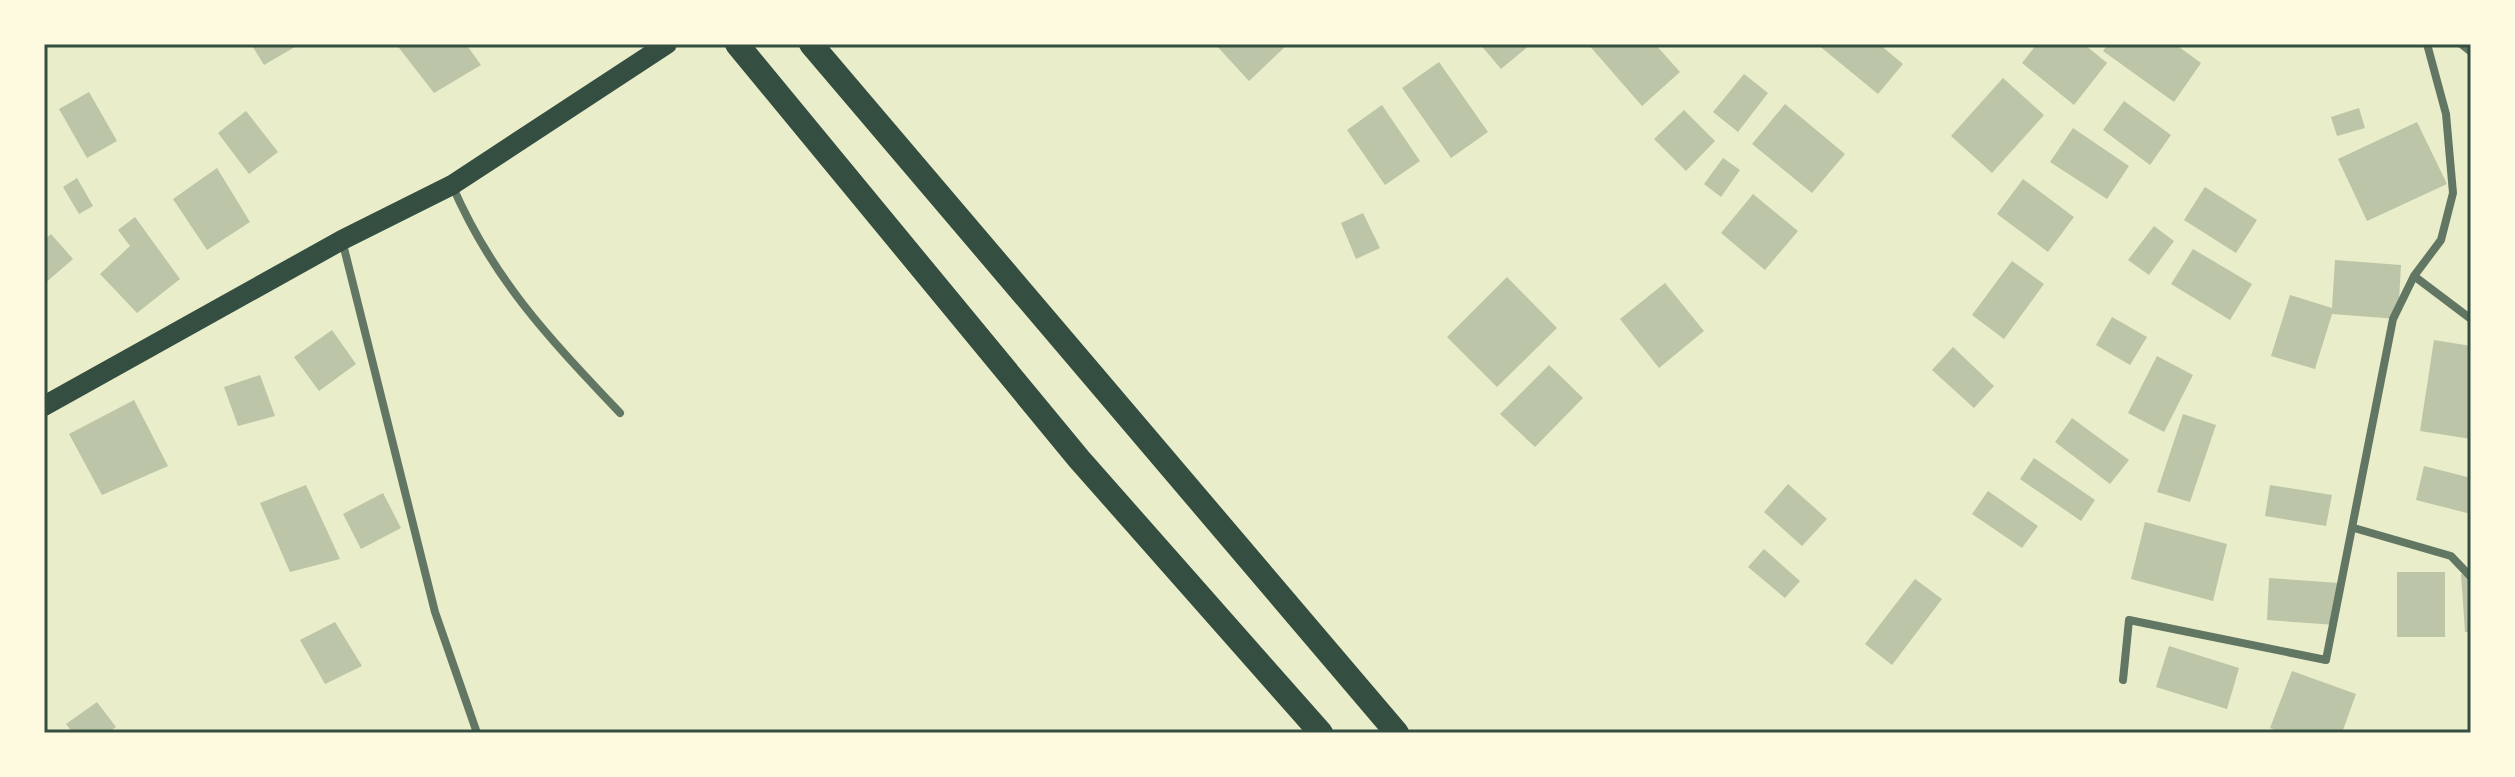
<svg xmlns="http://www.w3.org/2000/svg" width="2515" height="777" font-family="Overpass,sans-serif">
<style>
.building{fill:#bcc5a7}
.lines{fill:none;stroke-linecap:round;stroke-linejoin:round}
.minor{stroke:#617663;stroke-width:8}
.primary{stroke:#344e41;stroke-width:20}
.motorway{stroke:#344e41;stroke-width:24}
.neatline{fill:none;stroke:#344e41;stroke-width:3}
</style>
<rect width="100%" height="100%" fill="#e9edc9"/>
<!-- building -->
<path class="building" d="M 251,44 L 300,44 L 264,65 Z
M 396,44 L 466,44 L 481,65 L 434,93 Z
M 1215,44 L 1288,44 L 1249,81 Z
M 1480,44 L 1531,44 L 1501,69 Z
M 1588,44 L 1655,44 L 1680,72 L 1642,106 Z
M 1817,44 L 1879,44 L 1903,64 L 1878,94 Z
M 2037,44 L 2084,44 L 2107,63 L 2074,105 L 2022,63 Z
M 2108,44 L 2175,44 L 2201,63 L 2174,102 L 2103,51 Z
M 1439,62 L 1488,132 L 1451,158 L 1402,88 Z
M 1744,74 L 1768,93 L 1738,132 L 1713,112 Z
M 2003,78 L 2044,115 L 1992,173 L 1951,136 Z
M 89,92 L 117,141 L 87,158 L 59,109 Z
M 2124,101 L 2171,135 L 2150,165 L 2103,130 Z
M 1785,104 L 1845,154 L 1812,193 L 1752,144 Z
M 1382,105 L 1420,161 L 1385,185 L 1347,130 Z
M 2359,108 L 2365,128 L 2337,136 L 2331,117 Z
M 1684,110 L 1715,141 L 1686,171 L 1654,139 Z
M 246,111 L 278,152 L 249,174 L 218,133 Z
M 2417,122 L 2447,184 L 2367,221 L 2338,159 Z
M 2073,128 L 2129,166 L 2107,199 L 2050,162 Z
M 1723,158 L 1740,170 L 1721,197 L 1704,184 Z
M 217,168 L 250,222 L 207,250 L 173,199 Z
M 77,178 L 93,206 L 79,214 L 63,187 Z
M 2023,179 L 2074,217 L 2048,252 L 1997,214 Z
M 2205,187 L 2257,220 L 2236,253 L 2184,220 Z
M 1753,194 L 1798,231 L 1765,270 L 1721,233 Z
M 1363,213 L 1380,248 L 1356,259 L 1341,223 Z
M 135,217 L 180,279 L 137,313 L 100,274 L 130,246 L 118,230 Z
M 2154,226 L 2174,241 L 2149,275 L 2128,260 Z
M 51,234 L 73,259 L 44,284 L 44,240 Z
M 2193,249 L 2252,284 L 2230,320 L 2171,284 Z
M 2335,260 L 2401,265 L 2398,319 L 2332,314 L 2315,369 L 2271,356 L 2290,295 L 2332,308 Z
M 2012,261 L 2044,284 L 2004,339 L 1972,315 Z
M 1507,277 L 1557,328 L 1497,387 L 1447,337 Z
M 1665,283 L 1704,331 L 1659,368 L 1620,319 Z
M 2112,317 L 2147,337 L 2130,365 L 2096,345 Z
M 332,330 L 356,364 L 319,391 L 294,357 Z
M 2434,340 L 2471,346 L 2471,439 L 2420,431 Z
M 1953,347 L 1994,386 L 1974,408 L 1932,370 Z
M 2157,356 L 2193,375 L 2164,432 L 2128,413 Z
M 1549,365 L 1583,398 L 1535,447 L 1500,414 Z
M 260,375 L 275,416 L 238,426 L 224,387 Z
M 134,400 L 168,466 L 102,495 L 69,434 Z
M 2183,414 L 2216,425 L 2190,502 L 2157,492 Z
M 2072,418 L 2129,460 L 2110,484 L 2055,442 Z
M 2034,458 L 2095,500 L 2081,521 L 2020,479 Z
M 2424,466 L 2471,478 L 2471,514 L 2416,500 Z
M 1788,484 L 1827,519 L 1802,546 L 1764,512 Z
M 306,485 L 340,559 L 290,572 L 260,503 Z
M 2270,485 L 2332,495 L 2326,526 L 2265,516 Z
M 1988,491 L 2038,526 L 2022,548 L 1972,514 Z
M 383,493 L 401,528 L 361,549 L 343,514 Z
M 2145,522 L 2227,544 L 2213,601 L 2131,579 Z
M 1764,549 L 1800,581 L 1785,598 L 1748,567 Z
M 2397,572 L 2445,572 L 2445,637 L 2397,637 Z
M 2471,573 L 2471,632 L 2465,632 L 2461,574 Z
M 2269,578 L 2339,583 L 2336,625 L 2267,620 Z
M 1915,579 L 1942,599 L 1892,665 L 1865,644 Z
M 335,622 L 362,666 L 325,684 L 300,640 Z
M 2169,646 L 2239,668 L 2227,709 L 2156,687 Z
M 2292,671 L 2356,694 L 2342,733 L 2283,733 L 2270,728 Z
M 97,702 L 116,727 L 107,733 L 73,733 L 66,724 Z"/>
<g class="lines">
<!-- minor -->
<path class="minor" d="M 2461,44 L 2471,52
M 452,185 C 493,280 550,339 620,413
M 342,240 L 435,612 L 477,733
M 2414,276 L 2471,319
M 2354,528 L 2451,556 L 2471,577
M 2123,680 L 2129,620 L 2326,660 L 2393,319 L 2414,276 L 2441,240 L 2453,193 L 2446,114 L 2427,44"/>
<!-- primary -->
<path class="primary" d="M 44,406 L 342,240 L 452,185 L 667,44"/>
<!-- motorway -->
<path class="motorway" d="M 737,44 L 1079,459 L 1321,733
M 811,44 L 1397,733"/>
</g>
<!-- border -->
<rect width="2515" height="777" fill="none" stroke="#fefae0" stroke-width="92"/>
<rect x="46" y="46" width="2423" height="685" class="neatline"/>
</svg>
